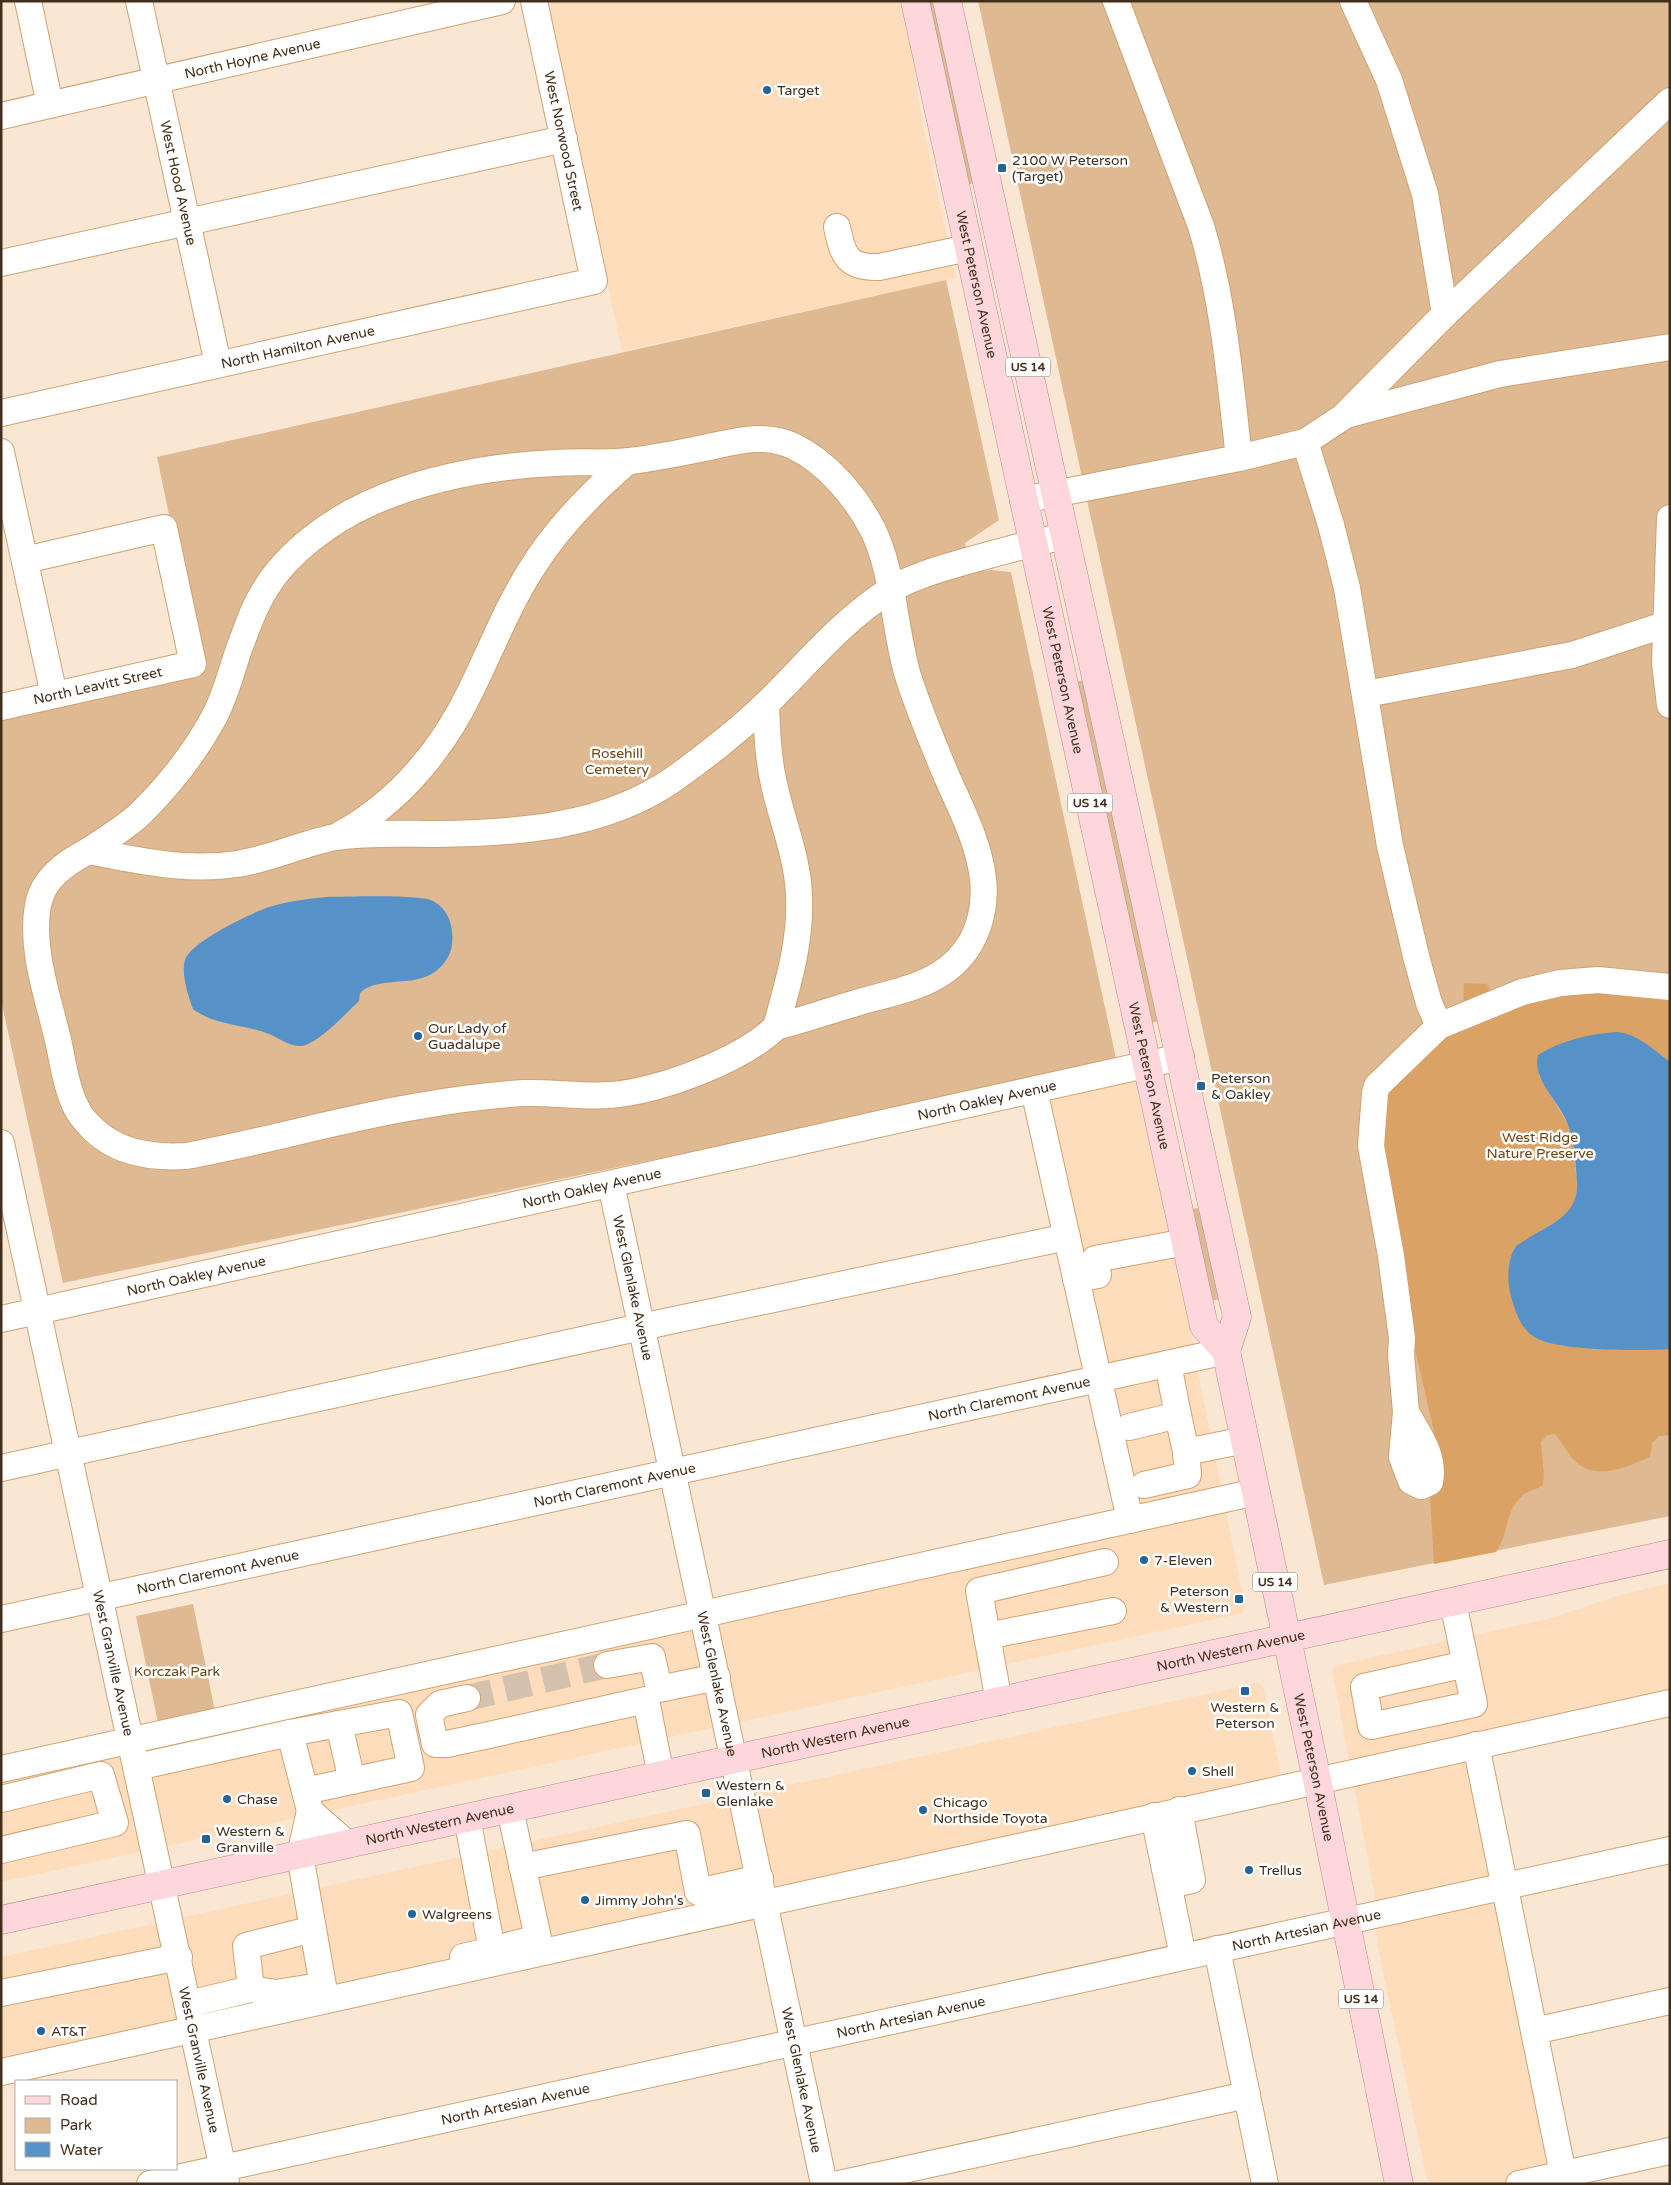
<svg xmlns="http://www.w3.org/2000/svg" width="1671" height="2185" font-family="'Varela Round',sans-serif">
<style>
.built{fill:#feddbc}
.green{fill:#dfb991}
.forest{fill:#dba265}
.water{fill:#5692c8}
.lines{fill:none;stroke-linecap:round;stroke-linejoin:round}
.minor-tunnel{stroke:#d5c2ae;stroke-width:26;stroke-dasharray:26 13;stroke-linecap:butt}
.minor-casing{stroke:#d0a271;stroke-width:28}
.major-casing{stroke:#bc8b8b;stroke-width:29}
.minor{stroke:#fff;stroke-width:26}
.major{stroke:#fed7dd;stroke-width:28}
.poi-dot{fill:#23649a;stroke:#fff;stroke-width:2}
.labels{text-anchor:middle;stroke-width:5;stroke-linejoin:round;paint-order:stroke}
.shield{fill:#fff;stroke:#7b6d5f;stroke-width:1}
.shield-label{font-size:12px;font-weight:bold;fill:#422f1b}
.street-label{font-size:14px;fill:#422f1b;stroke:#fff}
.poi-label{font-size:14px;fill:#422f1b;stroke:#fff;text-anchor:start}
.park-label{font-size:14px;fill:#6c4517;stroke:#fff}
</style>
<rect width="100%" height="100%" fill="#fae7d3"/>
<!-- built -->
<path class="built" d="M 546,1 L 904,1 L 922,120 L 956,278 L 622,351 Z
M 1135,1059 L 1179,1255 L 1196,1362 L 1245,1605 L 1243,1613 L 1,1882 L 1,1764 L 1127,1519 L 1031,1081 Z
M 1670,1583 L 1670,1700 L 1474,1743 L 1563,2184 L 1428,2184 L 1377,1943 L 1374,1891 L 1332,1670 L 1337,1665 L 1551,1618 L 1627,1593 Z
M 1257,1683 L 1263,1686 L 1283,1787 L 1,2071 L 1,1957 Z"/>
<!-- green -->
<path class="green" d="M 927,1 L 938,1 L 977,182 L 967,185 Z
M 978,1 L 1670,1 L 1670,1516 L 1324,1585 Z
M 946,280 L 999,520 L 965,543 L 972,572 L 991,570 L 1011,572 L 1117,1063 L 63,1283 L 1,1000 L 1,715 L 201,669 L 157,457 Z
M 1083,680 L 1159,1021 L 1150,1023 L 1076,682 Z
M 1198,1208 L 1205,1230 L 1221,1299 L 1211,1301 L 1191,1209 Z
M 193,1604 L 216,1716 L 159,1728 L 136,1616 Z"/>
<!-- forest -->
<path class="forest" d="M 1464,983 L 1487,984 L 1494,997 L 1599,990 L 1670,999 L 1670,1062 L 1644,1043 L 1538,1075 L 1568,1125 L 1573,1142 L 1577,1186 L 1576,1201 L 1565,1215 L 1526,1240 L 1510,1260 L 1510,1292 L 1578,1347 L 1670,1349 L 1670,1435 L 1659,1436 L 1652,1443 L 1650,1457 C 1627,1467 1594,1482 1574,1460 C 1567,1453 1562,1442 1555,1434 L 1547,1435 L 1541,1442 L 1544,1475 L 1543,1485 C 1536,1490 1527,1491 1522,1496 C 1504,1513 1509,1534 1496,1552 L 1434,1564 L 1430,1495 L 1436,1440 L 1414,1345 L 1378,1145 L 1384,1090 L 1463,1013 Z"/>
<!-- water -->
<path class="water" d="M 326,897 C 347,897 418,894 433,901 C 449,909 454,928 452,944 C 451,958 439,972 425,977 C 404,985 375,978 360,993 L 359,1001 C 346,1013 319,1043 302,1046 C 290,1047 279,1038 269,1034 C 243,1024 216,1026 193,1009 C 188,995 181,974 185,960 C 190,942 251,913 269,907 C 288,901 307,899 326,897 Z
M 1617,1032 C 1638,1034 1654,1050 1670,1062 L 1670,1349 C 1642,1351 1562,1351 1538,1339 C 1522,1332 1515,1312 1511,1296 C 1507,1283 1507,1260 1515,1248 C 1517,1244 1523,1242 1527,1239 C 1548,1225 1578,1216 1577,1185 C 1576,1166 1575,1143 1568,1125 C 1560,1101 1532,1082 1538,1055 C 1562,1040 1589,1034 1617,1032 Z"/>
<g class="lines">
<!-- minor-tunnel -->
<path class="minor-tunnel" d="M 467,1698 L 607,1665"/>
<!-- minor casing -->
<g class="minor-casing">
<g id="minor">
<path d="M 28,1 L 50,105"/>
<path id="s1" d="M 139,1 L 218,364"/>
<path d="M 1116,1 L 1201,226 C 1224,302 1230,380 1239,458"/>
<path d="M 1353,1 L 1389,80 L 1425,194 L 1445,314"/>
<path id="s2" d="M 1,116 L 502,1"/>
<path d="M 837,227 C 843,256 847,268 879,267 L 968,248"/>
<path d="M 1,263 L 564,139"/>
<path id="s3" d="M 1,413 L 594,281 L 534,1"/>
<path d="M 1346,414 L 1445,314 L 1670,101"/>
<path d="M 1305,442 L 1331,525 L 1347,588 L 1390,846 L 1417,960 L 1429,1003 L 1439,1026"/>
<path d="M 1,452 L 54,695"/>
<path d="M 1023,500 L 1239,458 L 1305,442 L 1346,415 L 1500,374 L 1670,347"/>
<path d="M 1670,518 L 1665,663 L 1670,705"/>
<path d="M 1366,694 L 1572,655 L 1670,623"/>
<path d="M 766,705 C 767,731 768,758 774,784 C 782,821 798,858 799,896 C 801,942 788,984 776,1027"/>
<path id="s4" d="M 1,707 L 193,664 L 164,528 L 25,560"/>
<path d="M 341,834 C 399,802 443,749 471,690 C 491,650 507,607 532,568 C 557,528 591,493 627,462"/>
<path d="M 88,851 C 106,839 127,827 142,812 C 169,785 195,752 213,719 C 225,698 231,672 239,649 C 247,628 254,606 266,588 C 288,552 331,521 368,504 C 427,477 491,466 555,463 C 579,461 605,464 630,461 C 654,458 680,453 704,448 C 734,442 764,432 793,446 C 827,462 856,497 873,530 C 894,573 894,629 908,676 C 919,710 933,744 947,777 C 961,809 979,843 983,879 C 986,904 980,930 966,950 C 939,987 896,991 856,1003 C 829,1011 803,1020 776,1027 C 741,1061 659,1091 610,1095 C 582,1097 552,1092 524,1093 C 489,1095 453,1100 419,1106 C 340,1119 264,1142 186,1156 C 153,1158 119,1154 94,1130 C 88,1124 80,1116 77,1109 C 66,1088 63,1062 58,1040 C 48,997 30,949 38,905 C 43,878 66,863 88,851 C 138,860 186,872 237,864 C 271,859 303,843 336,837 C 370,832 404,834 438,834 C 518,833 603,827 671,781 C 701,760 742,728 767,703 C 807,664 842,620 890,590 C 912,577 936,570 960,563 C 995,553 1029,544 1064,536"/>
<path d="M 1034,1090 L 1130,1520"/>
<path id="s5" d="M 1,1143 L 226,2183"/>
<path id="s6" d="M 611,1184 L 824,2184"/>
<path d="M 1076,1279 L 1098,1275 L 1095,1259 L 1186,1242"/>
<path id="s7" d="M 1,1319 L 1181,1057"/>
<path d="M 1168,1364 L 1178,1415"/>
<path d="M 1406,1412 C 1418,1434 1435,1455 1430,1482 L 1421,1486 L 1411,1481 L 1402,1457 L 1406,1412 L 1401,1355 L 1402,1338 L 1391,1256 L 1371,1146 L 1375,1093 L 1377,1086 L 1439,1026 L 1522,992 L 1560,983 L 1598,980 L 1670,987"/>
<path d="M 1129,1427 L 1178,1415 L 1186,1452"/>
<path d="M 1,1468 L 641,1327 L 1067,1237"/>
<path d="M 1144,1485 L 1188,1475 L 1186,1452 L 1245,1440"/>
<path d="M 1453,1602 L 1474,1704 L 1371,1726 L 1364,1687 L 1466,1664"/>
<path id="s8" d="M 1,1619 L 1226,1351"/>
<path d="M 987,1636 L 1113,1611"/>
<path d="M 607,1665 L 652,1657 L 659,1689 L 717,1677"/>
<path d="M 467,1698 L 440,1704 L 429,1715 L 435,1744 L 447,1744 L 489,1735 L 646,1700 L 661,1776"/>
<path d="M 999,1702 L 979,1591 L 1105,1562"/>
<path d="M 339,1724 L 352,1781"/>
<path d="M 1476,1745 L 1565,2184"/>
<path d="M 137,1767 L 290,1733"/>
<path d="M 1,1769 L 1256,1492"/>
<path d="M 305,1791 L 411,1768 L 399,1713 L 290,1733 L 310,1811 L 300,1855 L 323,1986"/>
<path d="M 1,1799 L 101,1775 L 115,1823 L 1,1850"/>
<path d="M 310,1811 L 347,1844"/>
<path d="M 1154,1816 L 1183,1956"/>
<path d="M 522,1867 L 687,1834 L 698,1892 L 760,1878"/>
<path d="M 1169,1885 L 1192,1880 L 1179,1810"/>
<path d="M 507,1946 L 538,1938 L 510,1809"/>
<path d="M 1217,1949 L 1265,2184"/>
<path d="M 463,1957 L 492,1950 L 467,1818"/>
<path d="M 251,1989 L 246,1946 L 313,1929"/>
<path d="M 1,1993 L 179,1957"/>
<path d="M 188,2004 L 251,1989 L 275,1993 L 314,1987"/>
<path d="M 1534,2031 L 1670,2001"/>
<path d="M 1,2072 L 1670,1703"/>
<path id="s9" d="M 150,2184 L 1670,1850"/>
<path d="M 839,2184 L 1247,2095"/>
<path d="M 1519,2184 L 1670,2151"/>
</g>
</g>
<!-- major casing -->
<g class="major-casing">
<g id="major">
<path id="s10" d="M 915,1 L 1204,1326 L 1226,1351 L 1317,1780 L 1399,2184"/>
<path d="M 947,1 L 1237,1317 L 1226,1351"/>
<path id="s11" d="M 1,1920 L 1670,1554"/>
</g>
</g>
<!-- minor -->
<use href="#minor" class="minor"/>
<!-- major -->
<use href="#major" class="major"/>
</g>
<!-- markers -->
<g class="poi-dot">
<circle cx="767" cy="90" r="5"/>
<rect x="997" y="163" width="10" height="10" rx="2.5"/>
<circle cx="418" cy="1036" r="5"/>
<rect x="1196" y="1081" width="10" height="10" rx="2.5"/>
<circle cx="1144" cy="1560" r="5"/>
<rect x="1234" y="1594" width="10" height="10" rx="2.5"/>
<rect x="1240" y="1686" width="10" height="10" rx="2.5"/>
<circle cx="1192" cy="1771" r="5"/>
<rect x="701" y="1788" width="10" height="10" rx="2.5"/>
<circle cx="227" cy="1799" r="5"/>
<circle cx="923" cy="1810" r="5"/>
<rect x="201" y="1834" width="10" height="10" rx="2.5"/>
<circle cx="1249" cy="1870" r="5"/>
<circle cx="585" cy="1900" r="5"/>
<circle cx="412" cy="1914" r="5"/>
<circle cx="41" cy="2031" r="5"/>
</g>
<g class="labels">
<!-- shield labels -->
<g class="shield">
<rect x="1005.5" y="357.5" width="45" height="19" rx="4"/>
<rect x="1067.5" y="793.5" width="45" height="19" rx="4"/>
<rect x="1252.5" y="1572.5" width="45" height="19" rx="4"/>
<rect x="1338.5" y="1989.5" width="45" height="19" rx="4"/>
</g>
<g class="shield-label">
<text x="1028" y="371">US 14</text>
<text x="1090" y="807">US 14</text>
<text x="1275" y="1586">US 14</text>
<text x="1361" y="2003">US 14</text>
</g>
<!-- street labels -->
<g class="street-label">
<text dy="5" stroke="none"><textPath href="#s2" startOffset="258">North Hoyne Avenue</textPath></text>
<text transform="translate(564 141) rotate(78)" y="5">West Norwood Street</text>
<text dy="5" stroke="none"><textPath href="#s1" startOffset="186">West Hood Avenue</textPath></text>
<text dy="5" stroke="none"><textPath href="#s10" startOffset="290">West Peterson Avenue</textPath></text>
<text dy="5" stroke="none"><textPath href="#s3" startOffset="304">North Hamilton Avenue</textPath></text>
<text dy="5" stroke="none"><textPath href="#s10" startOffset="695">West Peterson Avenue</textPath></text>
<text dy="5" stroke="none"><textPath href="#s4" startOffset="99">North Leavitt Street</textPath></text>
<text dy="5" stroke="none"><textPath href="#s10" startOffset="1100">West Peterson Avenue</textPath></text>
<text dy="5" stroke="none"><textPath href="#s7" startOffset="1010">North Oakley Avenue</textPath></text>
<text dy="5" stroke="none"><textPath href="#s7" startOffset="605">North Oakley Avenue</textPath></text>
<text dy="5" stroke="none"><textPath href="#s7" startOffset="200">North Oakley Avenue</textPath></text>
<text dy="5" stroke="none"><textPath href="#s6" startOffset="106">West Glenlake Avenue</textPath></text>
<text dy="5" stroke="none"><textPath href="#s8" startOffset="1032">North Claremont Avenue</textPath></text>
<text dy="5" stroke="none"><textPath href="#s8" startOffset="628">North Claremont Avenue</textPath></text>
<text dy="5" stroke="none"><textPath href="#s8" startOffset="222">North Claremont Avenue</textPath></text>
<text dy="5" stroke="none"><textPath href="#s11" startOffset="1259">North Western Avenue</textPath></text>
<text dy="5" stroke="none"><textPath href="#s5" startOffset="532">West Granville Avenue</textPath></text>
<text dy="5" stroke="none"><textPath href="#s6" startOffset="511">West Glenlake Avenue</textPath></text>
<text dy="5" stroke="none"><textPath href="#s11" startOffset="854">North Western Avenue</textPath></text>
<text dy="5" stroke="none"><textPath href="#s10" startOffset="1815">West Peterson Avenue</textPath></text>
<text dy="5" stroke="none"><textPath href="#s11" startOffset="449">North Western Avenue</textPath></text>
<text dy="5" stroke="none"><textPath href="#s9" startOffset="1184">North Artesian Avenue</textPath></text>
<text dy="5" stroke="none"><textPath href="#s9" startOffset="779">North Artesian Avenue</textPath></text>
<text dy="5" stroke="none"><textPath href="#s5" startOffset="938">West Granville Avenue</textPath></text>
<text dy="5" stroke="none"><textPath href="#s6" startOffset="916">West Glenlake Avenue</textPath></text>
<text dy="5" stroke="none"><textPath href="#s9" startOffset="374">North Artesian Avenue</textPath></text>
</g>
<!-- poi labels -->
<g class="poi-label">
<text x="777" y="95">Target</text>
<text x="1012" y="165">2100 W Peterson<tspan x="1012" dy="16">(Target)</tspan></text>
<text x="428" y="1033">Our Lady of<tspan x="428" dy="16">Guadalupe</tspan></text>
<text x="1211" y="1083">Peterson<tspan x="1211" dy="16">&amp; Oakley</tspan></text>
<text x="1154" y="1565">7-Eleven</text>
<text x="1229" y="1596" text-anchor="end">Peterson<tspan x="1229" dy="16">&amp; Western</tspan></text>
<text x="1245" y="1712" text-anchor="middle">Western &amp;<tspan x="1245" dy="16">Peterson</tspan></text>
<text x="1202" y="1776">Shell</text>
<text x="716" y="1790">Western &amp;<tspan x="716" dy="16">Glenlake</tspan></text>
<text x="237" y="1804">Chase</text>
<text x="933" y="1807">Chicago<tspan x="933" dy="16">Northside Toyota</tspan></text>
<text x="216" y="1836">Western &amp;<tspan x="216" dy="16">Granville</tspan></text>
<text x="1259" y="1875">Trellus</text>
<text x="595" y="1905">Jimmy John's</text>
<text x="422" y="1919">Walgreens</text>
<text x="51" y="2036">AT&amp;T</text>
</g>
<!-- park labels -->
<g class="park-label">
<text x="617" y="758">Rosehill<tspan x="617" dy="16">Cemetery</tspan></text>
<text x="1540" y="1142">West Ridge<tspan x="1540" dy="16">Nature Preserve</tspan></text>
<text x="177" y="1676">Korczak Park</text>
</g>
</g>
<!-- border -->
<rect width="1671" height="2185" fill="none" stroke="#422f1b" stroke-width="5"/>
<!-- legend -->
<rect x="15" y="2080" width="162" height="90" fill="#ffffff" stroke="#b3aca4"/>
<rect x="25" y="2096" width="25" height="8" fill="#fed7dd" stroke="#b3aca4"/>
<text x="60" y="2105" font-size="15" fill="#422f1b">Road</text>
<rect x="25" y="2118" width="25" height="15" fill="#dfb991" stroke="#b3aca4"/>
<text x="60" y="2130" font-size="15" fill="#422f1b">Park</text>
<rect x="25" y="2142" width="25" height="15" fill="#5692c8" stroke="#b3aca4"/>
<text x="60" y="2155" font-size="15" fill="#422f1b">Water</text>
</svg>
